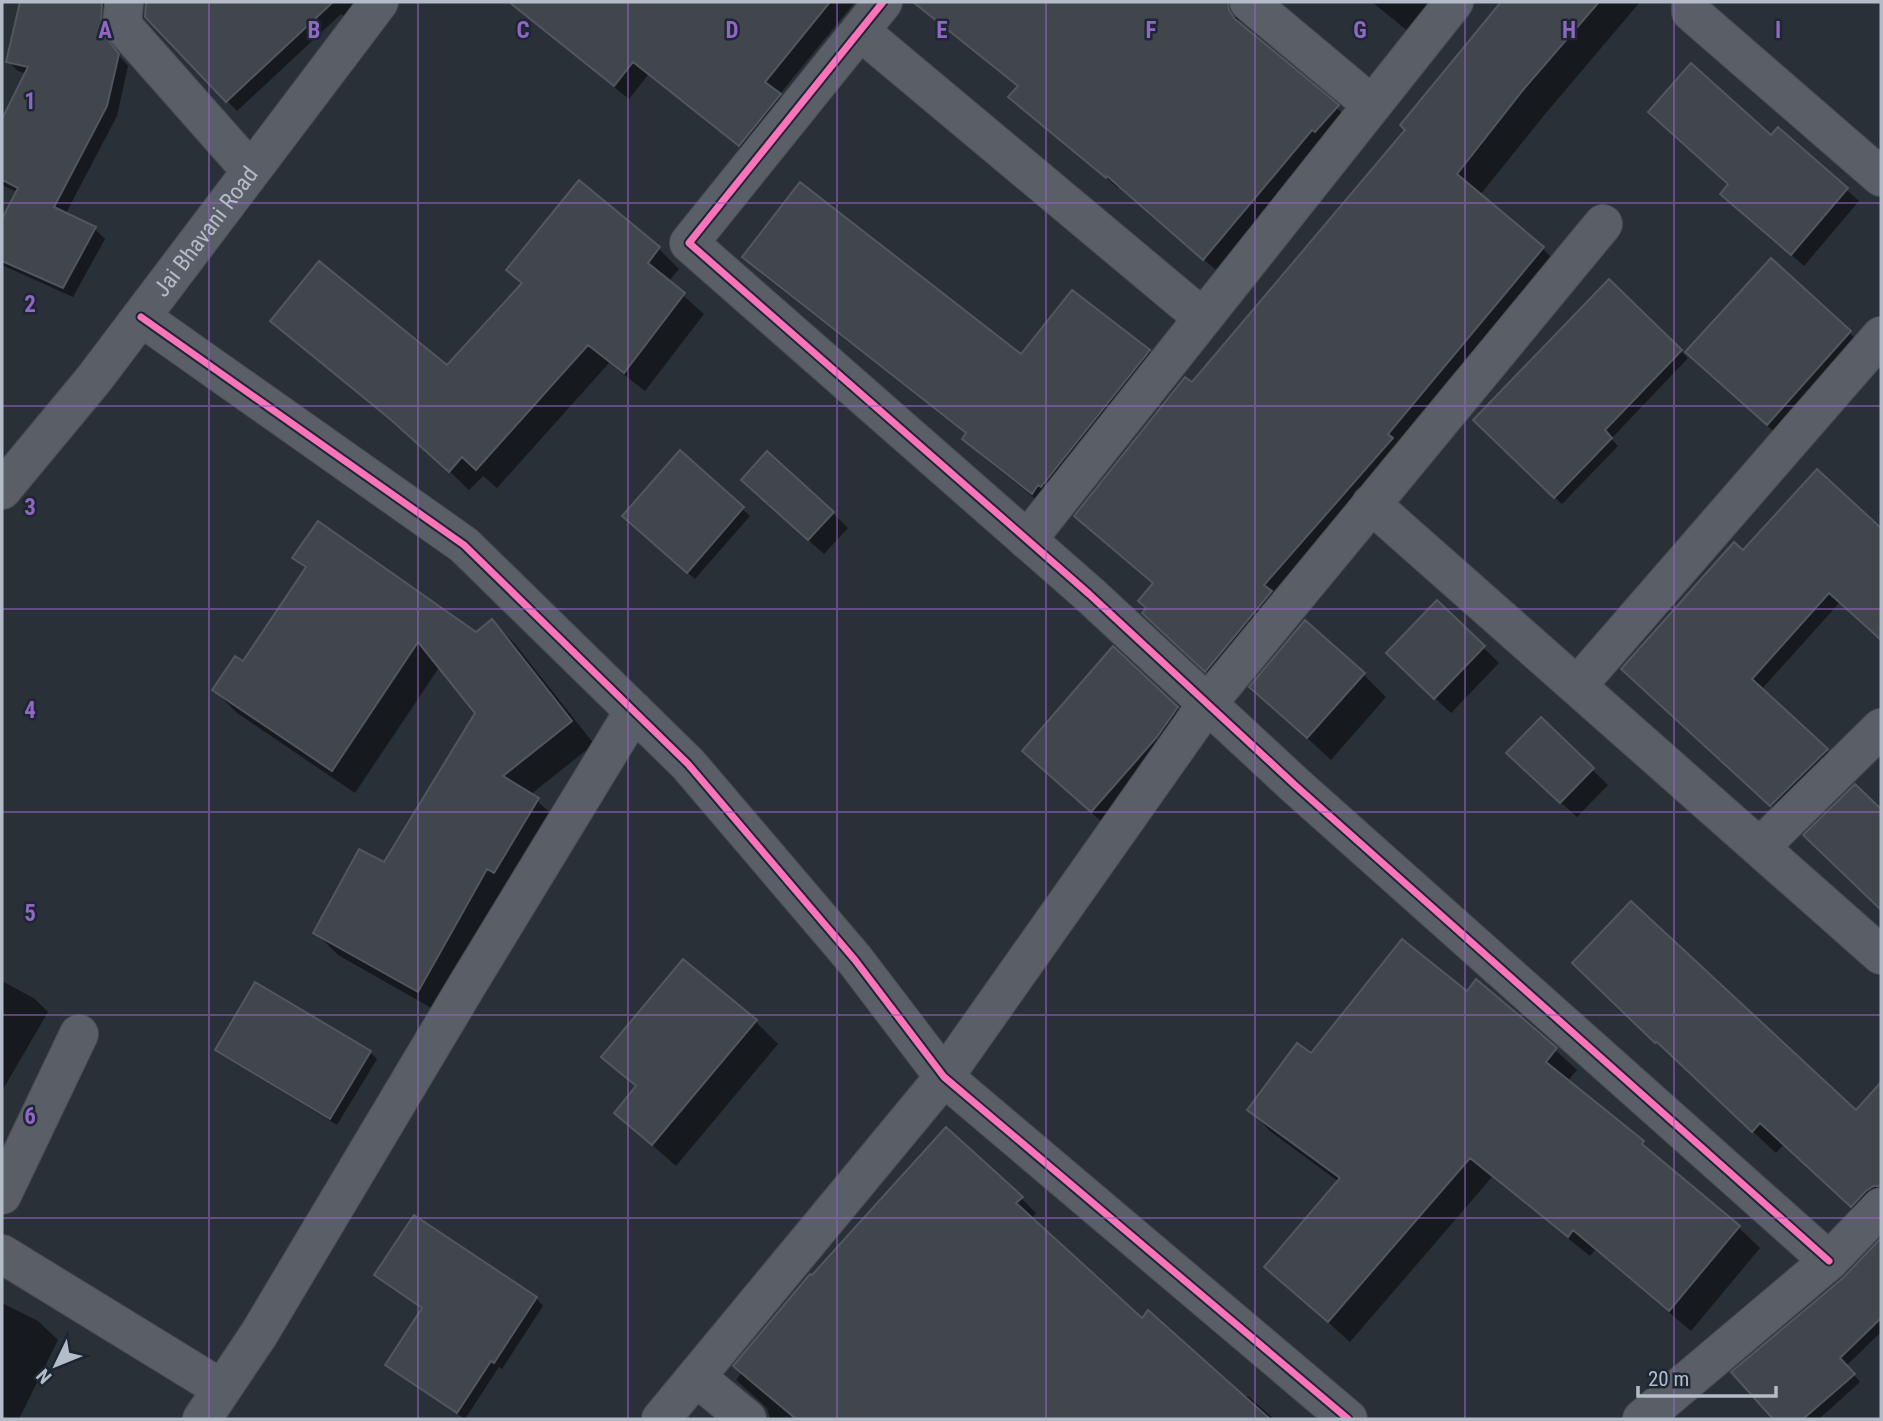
<svg xmlns="http://www.w3.org/2000/svg" width="1883" height="1421" font-family="'Roboto Condensed',sans-serif">
<style>
.shadow{fill:#0007}
.building{fill:#41464d;stroke:#52575f;stroke-width:2}
.lines{fill:none;stroke-linecap:round;stroke-linejoin:round}
.minor-casing{stroke:#484c53;stroke-width:40}
.minor{stroke:#5a5e66;stroke-width:38}
.cycleway-casing{stroke:#1d2633;stroke-width:11}
.cycleway{stroke:#fb73b8;stroke-width:7}
.grid{fill:none;stroke:#9266c3;stroke-width:2;stroke-opacity:0.55}
.labels{text-anchor:middle;stroke-width:5;stroke-linejoin:round;paint-order:stroke}
.street-label{font-size:23px;fill:#b4bcc9;stroke:#1d2633}
.grid-label{font-size:23px;text-anchor:middle;font-weight:bold;fill:#9266c3;stroke:#1d2633;stroke-width:5;stroke-linejoin:round;paint-order:stroke}
</style>
<rect width="100%" height="100%" fill="#2a3038"/>
<!-- shadow -->
<path class="shadow" d="M 22,2 L 115,2 L 110,35 L 115,51 L 128,66 L 117,116 L 65,215 L 95,229 L 105,239 L 73,297 L 2,265 L 2,223 L 17,192 L 2,185 L 2,123 L 27,74 L 18,71 L 8,61 Z
M 146,2 L 357,2 L 344,16 L 341,14 L 237,111 L 146,16 Z
M 508,2 L 855,2 L 779,95 L 794,110 L 754,159 L 648,75 L 629,99 Z
M 938,2 L 1234,2 L 1240,7 L 1239,22 L 1243,28 L 1348,118 L 1324,140 L 1216,270 L 1120,186 L 1118,188 L 1022,108 L 1011,97 L 1019,87 L 929,13 Z
M 1372,2 L 1444,2 L 1415,37 Z
M 1503,2 L 1640,2 L 1546,113 L 1480,195 L 1543,249 L 1565,271 L 1229,693 L 1167,635 L 1148,609 L 1154,584 L 1099,538 L 1077,515 L 1192,384 L 1407,130 L 1402,125 Z
M 1778,129 L 1859,201 L 1804,266 L 1734,205 L 1771,137 Z
M 579,183 L 659,249 L 679,269 L 668,282 L 704,314 L 645,391 L 609,363 L 497,488 L 483,476 L 469,490 L 425,448 L 292,340 L 273,321 L 447,367 L 523,284 L 509,270 Z
M 745,257 L 1021,356 L 1149,351 L 1169,371 L 1052,512 L 984,458 L 964,438 L 967,435 L 765,277 Z
M 1771,260 L 1873,355 L 1790,446 L 1710,374 Z
M 1609,282 L 1688,358 L 1611,439 L 1618,446 L 1562,504 L 1475,420 Z
M 680,453 L 750,516 L 695,579 L 632,523 Z
M 1817,472 L 1881,530 L 1881,639 L 1841,601 L 1761,690 L 1837,760 L 1782,815 L 1634,679 Z
M 758,495 L 833,513 L 848,528 L 824,554 Z
M 294,557 L 476,634 L 492,621 L 515,644 L 594,744 L 530,795 L 561,822 L 442,1014 L 338,955 L 315,932 L 384,865 L 477,713 L 440,666 L 355,793 L 237,713 L 214,690 L 243,664 L 306,569 Z
M 1437,602 L 1499,663 L 1451,713 L 1403,668 Z
M 1363,674 L 1386,697 L 1331,760 L 1252,687 Z
M 1177,708 L 1200,731 L 1115,834 L 1024,751 Z
M 1541,720 L 1608,785 L 1577,817 L 1524,769 Z
M 2,981 L 35,999 L 48,1012 L 2,1091 Z
M 1597,986 L 1856,1112 L 1881,1086 L 1881,1217 L 1873,1226 L 1784,1144 L 1776,1153 Z
M 1467,993 L 1526,1023 L 1577,1070 L 1567,1082 L 1643,1143 L 1663,1164 L 1739,1228 L 1760,1248 L 1691,1331 L 1595,1250 L 1590,1256 L 1492,1177 L 1350,1342 L 1267,1267 L 1339,1182 L 1270,1131 L 1250,1110 L 1312,1056 Z
M 755,1021 L 778,1044 L 676,1166 L 616,1113 L 636,1088 L 603,1057 Z
M 218,1049 L 370,1052 L 377,1059 L 337,1125 L 225,1057 Z
M 1021,1198 L 1036,1213 L 1031,1219 L 1142,1320 L 1245,1399 L 1248,1396 L 1274,1419 L 820,1419 L 816,1415 L 812,1419 L 770,1419 L 767,1408 L 736,1380 L 742,1372 Z
M 1881,1241 L 1881,1332 L 1846,1366 L 1860,1382 L 1819,1419 L 1776,1419 L 1734,1372 L 1844,1279 Z
M 376,1275 L 536,1298 L 543,1306 L 502,1369 L 499,1367 L 465,1419 L 395,1372 L 387,1364 L 423,1310 Z
M 2,1303 L 38,1321 L 58,1340 L 19,1419 L 2,1419 Z"/>
<!-- building -->
<path class="building" d="M 20,2 L 102,2 L 101,31 L 119,54 L 107,106 L 54,207 L 96,227 L 63,288 L 2,261 L 2,219 L 18,188 L 2,180 L 2,119 L 28,67 L 6,62 Z
M 146,2 L 333,2 L 226,102 L 145,17 Z
M 509,2 L 830,2 L 765,82 L 781,94 L 739,146 L 633,62 L 614,86 Z
M 913,2 L 1228,2 L 1229,10 L 1235,19 L 1339,105 L 1315,132 L 1312,130 L 1203,260 L 1107,176 L 1106,178 L 1008,97 L 1018,86 Z
M 1501,2 L 1599,2 L 1523,90 L 1457,174 L 1544,247 L 1388,434 L 1393,438 L 1264,585 L 1272,591 L 1205,672 L 1142,613 L 1146,608 L 1138,601 L 1153,583 L 1074,516 L 1185,377 L 1192,382 L 1405,130 L 1400,125 Z
M 1691,63 L 1771,135 L 1778,127 L 1848,188 L 1791,255 L 1720,194 L 1728,184 L 1648,112 Z
M 579,180 L 660,247 L 648,263 L 685,293 L 624,373 L 588,345 L 476,470 L 462,457 L 449,472 L 390,419 L 270,321 L 319,261 L 447,365 L 522,283 L 506,270 Z
M 800,182 L 1021,354 L 1072,290 L 1150,350 L 1041,487 L 1038,485 L 1032,494 L 962,439 L 966,433 L 742,257 Z
M 1771,258 L 1851,331 L 1767,425 L 1685,352 Z
M 1609,279 L 1682,350 L 1605,430 L 1612,438 L 1554,498 L 1473,420 Z
M 680,450 L 744,507 L 687,573 L 622,516 Z
M 767,451 L 834,512 L 808,540 L 741,480 Z
M 1817,469 L 1881,528 L 1881,640 L 1829,593 L 1752,679 L 1828,749 L 1770,806 L 1621,669 L 1734,542 L 1743,550 Z
M 318,521 L 476,632 L 492,619 L 572,721 L 503,776 L 539,798 L 494,873 L 487,869 L 418,992 L 313,933 L 359,849 L 384,862 L 475,713 L 418,642 L 332,771 L 212,690 L 235,656 L 243,661 L 306,567 L 292,558 Z
M 1437,600 L 1485,646 L 1434,699 L 1386,653 Z
M 1305,620 L 1365,673 L 1307,738 L 1249,687 Z
M 1113,646 L 1178,707 L 1157,737 L 1091,812 L 1022,751 Z
M 1541,717 L 1594,768 L 1560,803 L 1506,753 Z
M 1855,784 L 1881,809 L 1881,910 L 1803,835 Z
M 1631,901 L 1856,1110 L 1881,1082 L 1881,1186 L 1874,1186 L 1866,1191 L 1851,1207 L 1760,1123 L 1752,1132 L 1657,1042 L 1655,1043 L 1572,963 Z
M 1402,939 L 1467,991 L 1476,979 L 1527,1022 L 1557,1048 L 1546,1062 L 1644,1141 L 1642,1144 L 1740,1226 L 1669,1311 L 1573,1230 L 1568,1237 L 1470,1158 L 1328,1322 L 1264,1267 L 1340,1178 L 1247,1110 L 1297,1043 L 1311,1053 Z
M 683,959 L 757,1020 L 652,1145 L 614,1113 L 636,1086 L 601,1057 Z
M 255,982 L 371,1051 L 330,1119 L 215,1050 Z
M 946,1127 L 1023,1197 L 1016,1203 L 1142,1318 L 1148,1310 L 1270,1419 L 796,1419 L 733,1366 L 810,1274 L 812,1275 Z
M 414,1215 L 537,1297 L 494,1363 L 491,1361 L 457,1413 L 385,1365 L 422,1308 L 374,1275 Z
M 1881,1238 L 1881,1318 L 1840,1358 L 1855,1374 L 1803,1419 L 1773,1419 L 1731,1372 L 1843,1278 Z"/>
<g class="lines">
<!-- minor casing -->
<g class="minor-casing">
<g id="minor">
<path d="M 124,2 L 122,25 L 251,171"/>
<path d="M 883,2 L 689,243 L 1089,594 L 1296,786 L 1829,1261"/>
<path d="M 1249,2 L 1372,105"/>
<path d="M 1691,2 L 1691,12 L 1881,177"/>
<path d="M 860,31 L 1203,318"/>
<path d="M 141,317 L 464,545 L 688,764 L 855,960 L 944,1077 L 1348,1419"/>
<path id="s1" d="M 2,490 L 94,379 L 379,2"/>
<path d="M 1371,504 L 1881,955"/>
<path d="M 1027,540 L 1454,2"/>
<path d="M 1577,686 L 1881,336"/>
<path d="M 1760,847 L 1881,728"/>
<path d="M 2,1195 L 79,1034"/>
<path d="M 2,1254 L 222,1389"/>
<path d="M 696,1377 L 747,1419"/>
<path d="M 202,1419 L 259,1334 L 466,987 L 634,711"/>
<path d="M 661,1419 L 944,1077 L 1207,704 L 1603,224"/>
<path d="M 1642,1419 L 1829,1261 L 1881,1207"/>
</g>
</g>
<!-- minor -->
<use href="#minor" class="minor"/>
<!-- cycleway casing -->
<g class="cycleway-casing">
<path id="cycleway" d="M 883,2 L 689,243 L 1089,594 L 1296,786 L 1829,1261
M 141,317 L 464,545 L 688,764 L 855,960 L 944,1077 L 1348,1419"/>
</g>
<!-- cycleway -->
<use href="#cycleway" class="cycleway"/>
</g>
<!-- grid -->
<path class="grid" d="M 209,2 L 209,1419M 418,2 L 418,1419M 628,2 L 628,1419M 837,2 L 837,1419M 1046,2 L 1046,1419M 1255,2 L 1255,1419M 1465,2 L 1465,1419M 1674,2 L 1674,1419M 2,203 L 1881,203M 2,406 L 1881,406M 2,609 L 1881,609M 2,812 L 1881,812M 2,1015 L 1881,1015M 2,1218 L 1881,1218"/>
<g class="labels">
<!-- street labels -->
<g class="street-label">
<text dy="8" stroke="none"><textPath href="#s1" startOffset="329">Jai Bhavani Road</textPath></text>
</g>
</g>
<g class="grid-label">
<text x="105" y="38">A</text>
<text x="314" y="38">B</text>
<text x="523" y="38">C</text>
<text x="732" y="38">D</text>
<text x="942" y="38">E</text>
<text x="1151" y="38">F</text>
<text x="1360" y="38">G</text>
<text x="1569" y="38">H</text>
<text x="1778" y="38">I</text>
<text x="30" y="109">1</text>
<text x="30" y="312">2</text>
<text x="30" y="515">3</text>
<text x="30" y="718">4</text>
<text x="30" y="921">5</text>
<text x="30" y="1124">6</text>
</g>
<!-- border -->
<rect width="1883" height="1421" fill="none" stroke="#b4bcc9" stroke-width="7"/>
<!-- north arrow -->
<g transform="translate(56 1365) rotate(227)" stroke="#1d2633" stroke-width="5" paint-order="stroke">
<path d="M0-5L12 26L0 18L-12 26Z" fill="#b4bcc9"/>
<text y="-10" font-size="19" font-weight="bold" text-anchor="middle" fill="#b4bcc9">N</text>
</g>
<!-- scale -->
<path d="M1638 1386v10h138v-10" fill="none" stroke="#b4bcc9" stroke-width="3.5"/>
<text x="1648" y="1386" font-size="21" fill="#b4bcc9" stroke="#1d2633" stroke-width="5" paint-order="stroke">20 m</text>
</svg>
